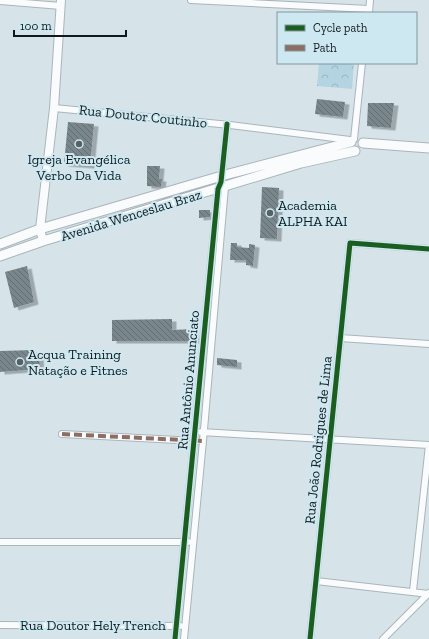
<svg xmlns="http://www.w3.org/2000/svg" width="429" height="639" font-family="'Zilla Slab',serif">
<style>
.forest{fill:url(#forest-crowns)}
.building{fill:url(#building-back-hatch);filter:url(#shadow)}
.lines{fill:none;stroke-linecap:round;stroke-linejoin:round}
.minor-casing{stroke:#aab5ba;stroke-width:8}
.tertiary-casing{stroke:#aab5ba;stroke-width:10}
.secondary-casing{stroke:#aab5ba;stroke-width:11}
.minor{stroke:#f9fbfc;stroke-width:6}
.tertiary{stroke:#f9fbfc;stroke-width:8}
.secondary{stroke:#f9fbfc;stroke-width:9}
.quiet{stroke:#8d6e63;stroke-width:4;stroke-dasharray:8 4;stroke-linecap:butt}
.cycleway-casing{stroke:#cee8f2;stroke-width:8}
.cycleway{stroke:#1b5e20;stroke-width:5}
.poi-dot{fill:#556165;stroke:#cee8f2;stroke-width:1.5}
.labels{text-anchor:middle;stroke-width:4;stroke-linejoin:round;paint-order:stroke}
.street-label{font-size:14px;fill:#101a1d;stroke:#cee8f2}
.poi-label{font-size:14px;fill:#101a1d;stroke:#cee8f2;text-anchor:start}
</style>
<defs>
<pattern id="forest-crowns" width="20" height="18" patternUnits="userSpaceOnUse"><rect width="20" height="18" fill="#b5d4e1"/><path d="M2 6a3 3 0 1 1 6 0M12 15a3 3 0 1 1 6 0" fill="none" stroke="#9bb5c1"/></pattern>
<pattern id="building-back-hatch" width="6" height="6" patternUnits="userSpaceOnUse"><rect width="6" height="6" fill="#79878c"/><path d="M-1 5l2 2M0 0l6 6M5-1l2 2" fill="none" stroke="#626e72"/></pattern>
<filter id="shadow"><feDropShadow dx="4.5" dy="2.5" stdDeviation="0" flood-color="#0004"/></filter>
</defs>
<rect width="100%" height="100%" fill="#d6e4ea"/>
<!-- forest -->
<path class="forest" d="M 319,63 L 354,63 L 352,89 L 317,86 Z"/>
<!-- building -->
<path class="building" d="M 317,99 L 345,102 L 343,117 L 315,114 Z
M 368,103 L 394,103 L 391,128 L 367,126 Z
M 68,122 L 94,124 L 90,166 L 64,164 Z
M 147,166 L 160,166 L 159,179 L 162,179 L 161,187 L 147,186 Z
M 262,187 L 279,188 L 277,239 L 260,238 Z
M 199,210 L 210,210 L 210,217 L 199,218 Z
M 231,243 L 237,243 L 237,247 L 249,248 L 249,244 L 255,245 L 253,266 L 246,265 L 246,260 L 230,260 Z
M 27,266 L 34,302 L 14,308 L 5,272 Z
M 172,319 L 172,330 L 194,329 L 195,341 L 112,341 L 112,320 Z
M 35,350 L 36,355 L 39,355 L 40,369 L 0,372 L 0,351 Z
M 217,358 L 237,360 L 237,367 L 217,365 Z"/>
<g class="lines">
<!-- minor casing -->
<g class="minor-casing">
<path id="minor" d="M 191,0 L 369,9
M 0,1 L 61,6
M 369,13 L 370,0
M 54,108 L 230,125 L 350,140
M 354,139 L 362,63
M 340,338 L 429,344
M 201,432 L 429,445 L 413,591
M 62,434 L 197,441
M 0,542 L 188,542
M 316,581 L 429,594
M 0,625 L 180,626
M 175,639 L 218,189 L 221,182 L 227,124
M 184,639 L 203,441 L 225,187 L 223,185
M 310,639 L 350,243 L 429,249
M 383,639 L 429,593"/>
</g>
<!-- tertiary casing -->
<g class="tertiary-casing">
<path id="tertiary" d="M 43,241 L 40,229 L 54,108 L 61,0"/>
</g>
<!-- secondary casing -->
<g class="secondary-casing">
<path id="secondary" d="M 363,143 L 429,148
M 0,244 L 40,229 L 225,175 L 351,142
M 0,256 L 43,241 L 301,163 L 355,151"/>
</g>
<!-- minor -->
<use href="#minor" class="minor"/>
<!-- tertiary -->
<use href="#tertiary" class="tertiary"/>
<!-- secondary -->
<use href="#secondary" class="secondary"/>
<!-- quiet -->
<path class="quiet" d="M 62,434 L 203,441"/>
<!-- cycleway casing -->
<g class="cycleway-casing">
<path id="cycleway" d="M 175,639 L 218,189 L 221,182 L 227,124
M 310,639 L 350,243 L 429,249"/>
</g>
<!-- cycleway -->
<use href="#cycleway" class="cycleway"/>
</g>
<!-- markers -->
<g class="poi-dot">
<circle cx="79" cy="144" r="4"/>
<circle cx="270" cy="213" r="4"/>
<circle cx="20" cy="362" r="4"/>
</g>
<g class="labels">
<!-- street labels -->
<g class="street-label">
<text transform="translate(143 116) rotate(6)" y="5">Rua Doutor Coutinho</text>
<text transform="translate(131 215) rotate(-17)" y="5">Avenida Wenceslau Braz</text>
<text transform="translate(188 380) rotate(-85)" y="5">Rua Antônio Anunciato</text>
<text transform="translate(318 440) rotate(-84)" y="5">Rua João Rodrigues de Lima</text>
<text x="93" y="630">Rua Doutor Hely Trench</text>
</g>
<!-- poi labels -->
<g class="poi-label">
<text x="79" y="164" text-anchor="middle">Igreja Evangélica<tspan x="79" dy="16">Verbo Da Vida</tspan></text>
<text x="278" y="210">Academia<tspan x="278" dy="16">ALPHA KAI</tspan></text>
<text x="28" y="359">Acqua Training<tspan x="28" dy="16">Natação e Fitnes</tspan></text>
</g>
</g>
<!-- legend -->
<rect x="277" y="12" width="140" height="52" fill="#cee8f2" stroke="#82969d"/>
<rect x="285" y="25" width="20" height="6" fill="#1b5e20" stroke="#82969d"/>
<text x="313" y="32" font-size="12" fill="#101a1d">Cycle path</text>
<rect x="285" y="45" width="20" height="6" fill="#8d6e63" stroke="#82969d"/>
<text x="313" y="52" font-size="12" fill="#101a1d">Path</text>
<!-- scale -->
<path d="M14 30v6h112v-6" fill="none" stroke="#101a1d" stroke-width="2"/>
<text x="20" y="30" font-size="12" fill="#101a1d" stroke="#cee8f2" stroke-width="3" paint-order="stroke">100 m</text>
</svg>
